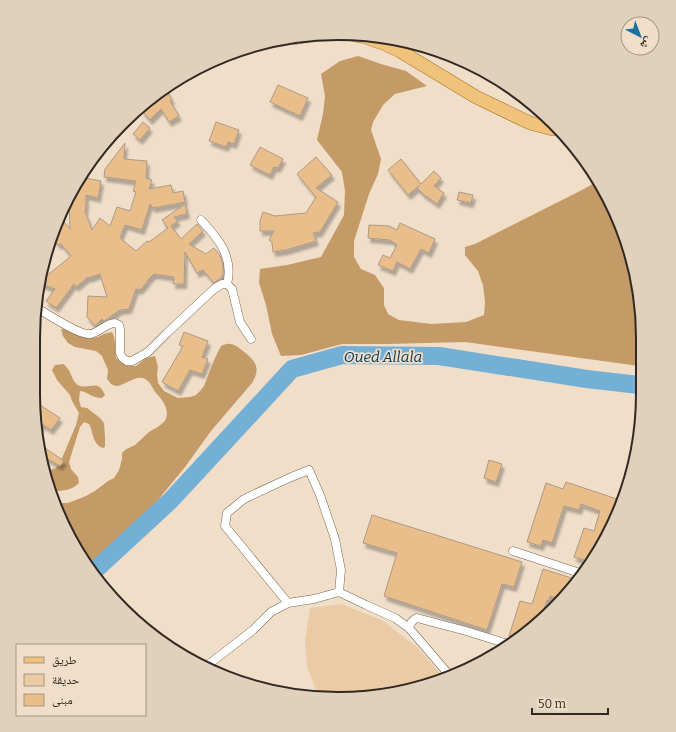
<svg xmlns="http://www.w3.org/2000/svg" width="676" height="732" font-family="Bitter,'Noto Naskh Arabic',serif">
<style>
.green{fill:#ebcba6}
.forest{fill:#c49a67}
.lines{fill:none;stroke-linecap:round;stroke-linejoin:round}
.river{stroke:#74afd6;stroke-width:18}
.building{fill:#eabe8b;stroke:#ab9a87;filter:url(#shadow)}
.street-casing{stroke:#766755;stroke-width:9}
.primary-casing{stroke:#a77324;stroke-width:14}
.street{stroke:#fff;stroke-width:8}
.primary{stroke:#f1c27c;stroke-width:13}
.labels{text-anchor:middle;stroke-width:3.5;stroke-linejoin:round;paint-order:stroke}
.water-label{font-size:15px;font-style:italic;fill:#073954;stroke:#f0dec9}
.rim{fill:none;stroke:#312a22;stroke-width:2}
</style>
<defs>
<filter id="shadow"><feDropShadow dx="2.5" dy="4.5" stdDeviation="1" flood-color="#0004"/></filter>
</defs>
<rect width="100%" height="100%" fill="#f0dec9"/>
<!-- green -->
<path class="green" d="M 341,604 L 382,620 L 417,647 L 445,679 L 397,693 L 338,699 L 319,697 L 307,667 L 305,641 L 310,608 Z"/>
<!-- forest -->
<path class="forest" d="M 358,56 L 381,64 L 406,71 L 427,86 L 395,94 L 383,105 L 373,122 L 371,130 L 381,159 L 378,174 L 369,194 L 354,241 L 354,257 L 361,269 L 375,275 L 384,288 L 384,305 L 388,314 L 399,320 L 431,324 L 466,322 L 484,315 L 485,302 L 483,285 L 478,271 L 465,255 L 465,247 L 475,244 L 582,190 L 598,181 L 620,221 L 637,279 L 639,366 L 465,342 L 388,344 L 342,344 L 301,355 L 281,356 L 272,334 L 266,305 L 259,283 L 260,269 L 287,265 L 321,257 L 344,215 L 345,191 L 342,172 L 317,140 L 323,114 L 325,96 L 321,74 L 340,61 Z
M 61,329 L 65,329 L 89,338 L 98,337 L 104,334 L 112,332 C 116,340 115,349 116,358 L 122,363 L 131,366 L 136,366 L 146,358 L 155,356 L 158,367 L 157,374 L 158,383 L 164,391 L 178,398 L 190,397 L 196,395 L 200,391 L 204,386 L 214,360 L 221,346 C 224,345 227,343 230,344 C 235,344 239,348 243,351 C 256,361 261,368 252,383 L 211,431 L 185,467 L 158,500 L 131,528 L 99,556 L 89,568 L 64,529 L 56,503 L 68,503 L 86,496 L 95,491 L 108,481 L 114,478 L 119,470 L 122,459 L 122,453 C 127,448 129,448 135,445 C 140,441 144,436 149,432 C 154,429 160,426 164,422 C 171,413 164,401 157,394 C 152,389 151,381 143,378 C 134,376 125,385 117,386 C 115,386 113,385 111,384 L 107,379 L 108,370 L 102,356 L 96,351 L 75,347 L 68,343 L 63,336 Z
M 63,364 C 72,369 71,383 80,386 C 92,389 98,379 105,395 L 102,398 C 91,398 89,392 80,391 L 79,400 L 81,407 L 87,408 L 100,418 L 104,423 L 105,437 L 105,447 L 103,448 C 92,444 94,433 89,424 L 84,422 L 80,427 L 69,462 L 71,469 L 78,477 L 79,483 C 71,491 62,491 51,491 L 45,472 L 56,468 L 60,463 L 76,425 L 79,413 L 72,401 L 70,395 L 57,380 L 52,370 L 55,365 Z"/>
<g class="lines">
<!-- river -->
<path class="river" d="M 92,573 L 171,500 L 292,369 L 342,355 L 439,356 L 587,379 L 639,385"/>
</g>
<!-- building -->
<path class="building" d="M 278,85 L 308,98 L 300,116 L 270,102 Z
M 166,89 L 172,100 L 170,101 L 179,116 L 169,122 L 161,109 L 150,120 L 142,111 L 156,99 L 154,96 Z
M 143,122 L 150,128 L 140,140 L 133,134 Z
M 216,122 L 239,130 L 234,144 L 228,142 L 226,147 L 209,141 Z
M 125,143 L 124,159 L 147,161 L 146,178 L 152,180 L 149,189 L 171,185 L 173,193 L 183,191 L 185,202 L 153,208 L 150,204 L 142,230 L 125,225 L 120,238 L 136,251 L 147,241 L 149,242 L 168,228 L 162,220 L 185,204 L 187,214 L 174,217 L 178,221 L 171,226 L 181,239 L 197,224 L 203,231 L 189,244 L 206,254 L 214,248 L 219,254 L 221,258 L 223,266 L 223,276 L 214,283 L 203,270 L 197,273 L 185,252 L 184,284 L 173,284 L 174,277 L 154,274 L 147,281 L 147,282 L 140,290 L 136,289 L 129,309 L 120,310 L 104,321 L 102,319 L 95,326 L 87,317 L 88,296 L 107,297 L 100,274 L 88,278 L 88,277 L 76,287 L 74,284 L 56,308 L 46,301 L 55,289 L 39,283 L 39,282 L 71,256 L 61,244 L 59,245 L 52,238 L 61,230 L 55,224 L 59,216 L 70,229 L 69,198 L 80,177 L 101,181 L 98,198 L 86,195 L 86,204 L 85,212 L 92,230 L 100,218 L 110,226 L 117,207 L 130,211 L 136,192 L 133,191 L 136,181 L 104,177 L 105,169 Z
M 260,147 L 283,159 L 278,168 L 274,167 L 270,175 L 250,165 Z
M 316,157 L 332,175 L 316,188 L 338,202 L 320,232 L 313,233 L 316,241 L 286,250 L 273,252 L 272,242 L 269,240 L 274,231 L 260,231 L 260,221 L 263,212 L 275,216 L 306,213 L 316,197 L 297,174 Z
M 401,159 L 421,184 L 434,171 L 441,178 L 434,186 L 444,193 L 437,204 L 423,194 L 417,188 L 420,185 L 408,195 L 388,170 Z
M 459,192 L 473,195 L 471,203 L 457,200 Z
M 400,223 L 435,239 L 429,253 L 421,249 L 410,269 L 397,262 L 393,271 L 378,265 L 383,255 L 390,258 L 397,245 L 390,240 L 368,238 L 369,225 L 389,226 L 397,230 Z
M 184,332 L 208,341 L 202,357 L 208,359 L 202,374 L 190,370 L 178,391 L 162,382 L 183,346 L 179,345 Z
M 34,401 L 60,418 L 51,430 L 42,424 L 37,434 Z
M 38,443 L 64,461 L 60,466 L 46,458 L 42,464 L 39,454 Z
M 489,460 L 502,464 L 496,482 L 484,478 Z
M 566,482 L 623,501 L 602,547 L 591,562 L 574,557 L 584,528 L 594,531 L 600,511 L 581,504 L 579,510 L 564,506 L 552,543 L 543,540 L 541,546 L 527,542 L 546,483 L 563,489 Z
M 372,515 L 522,562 L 514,587 L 502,584 L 487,630 L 384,596 L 397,553 L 363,543 Z
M 543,569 L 578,580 L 567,595 L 562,600 L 550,596 L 549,601 L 547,600 L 541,618 L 517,639 L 509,636 L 520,601 L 532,604 Z"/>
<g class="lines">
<!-- street casing -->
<g class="street-casing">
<path id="street" d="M 282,39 L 296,40 L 322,35
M 201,220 C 218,238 234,257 227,284
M 37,308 C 47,314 81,336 90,334 C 99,333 106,323 115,323 L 119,325 L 120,329 L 120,353 C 122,359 126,362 132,361 L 148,352 L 167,333 L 214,289 L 222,284 L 227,284 L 232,289 L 240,322 L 251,339
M 513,551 L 583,574
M 288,603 L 225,526 L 227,513 L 244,499 L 289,478 L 309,470 L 320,495 L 335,539 L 341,570 L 339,592
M 409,628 C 410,623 412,620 417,618 L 466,631 L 511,645
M 204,668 L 253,630 L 271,612 L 288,603 L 314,599 L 339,592 L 366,605 L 395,618 L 409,628 L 451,677"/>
</g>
<!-- primary casing -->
<g class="primary-casing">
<path id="primary" d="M 350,34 L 365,37 L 385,44 L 400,51 L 476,97 L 530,123 L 553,129 L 559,129"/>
</g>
<!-- street -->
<use href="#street" class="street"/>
<!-- primary -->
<use href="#primary" class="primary"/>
</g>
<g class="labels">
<!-- water labels -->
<g class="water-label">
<text x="383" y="362">Oued Allala</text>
</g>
</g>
<!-- crop -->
<path d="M0 0H676V732H0ZM338 40H338A298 298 0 0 1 636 338V394A298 298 0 0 1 338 692H338A298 298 0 0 1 40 394V338A298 298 0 0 1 338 40Z" fill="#e1d0bc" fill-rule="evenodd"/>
<path class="rim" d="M338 40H338A298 298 0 0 1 636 338V394A298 298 0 0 1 338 692H338A298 298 0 0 1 40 394V338A298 298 0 0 1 338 40Z"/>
<!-- legend -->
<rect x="16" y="644" width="130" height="72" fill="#f0dec9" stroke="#a49686"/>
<rect x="24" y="657" width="20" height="6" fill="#f1c27c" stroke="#a49686"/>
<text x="52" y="664" font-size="12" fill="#312a22">طريق</text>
<rect x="24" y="674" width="20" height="12" fill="#ebcba6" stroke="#a49686"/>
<text x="52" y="684" font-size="12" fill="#312a22">حديقة</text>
<rect x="24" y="694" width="20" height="12" fill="#eabe8b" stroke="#a49686"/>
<text x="52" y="704" font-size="12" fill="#312a22">مبنى</text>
<!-- north arrow -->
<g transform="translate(640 36) rotate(138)"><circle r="19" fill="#f0dec9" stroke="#a49686"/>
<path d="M0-3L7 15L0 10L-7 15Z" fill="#1871a0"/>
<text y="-6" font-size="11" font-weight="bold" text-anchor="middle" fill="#312a22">ش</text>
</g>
<!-- scale -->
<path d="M532 708v6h76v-6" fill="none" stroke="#312a22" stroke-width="2"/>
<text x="538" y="708" font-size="12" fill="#312a22" stroke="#f0dec9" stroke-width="3" paint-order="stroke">50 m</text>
</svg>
